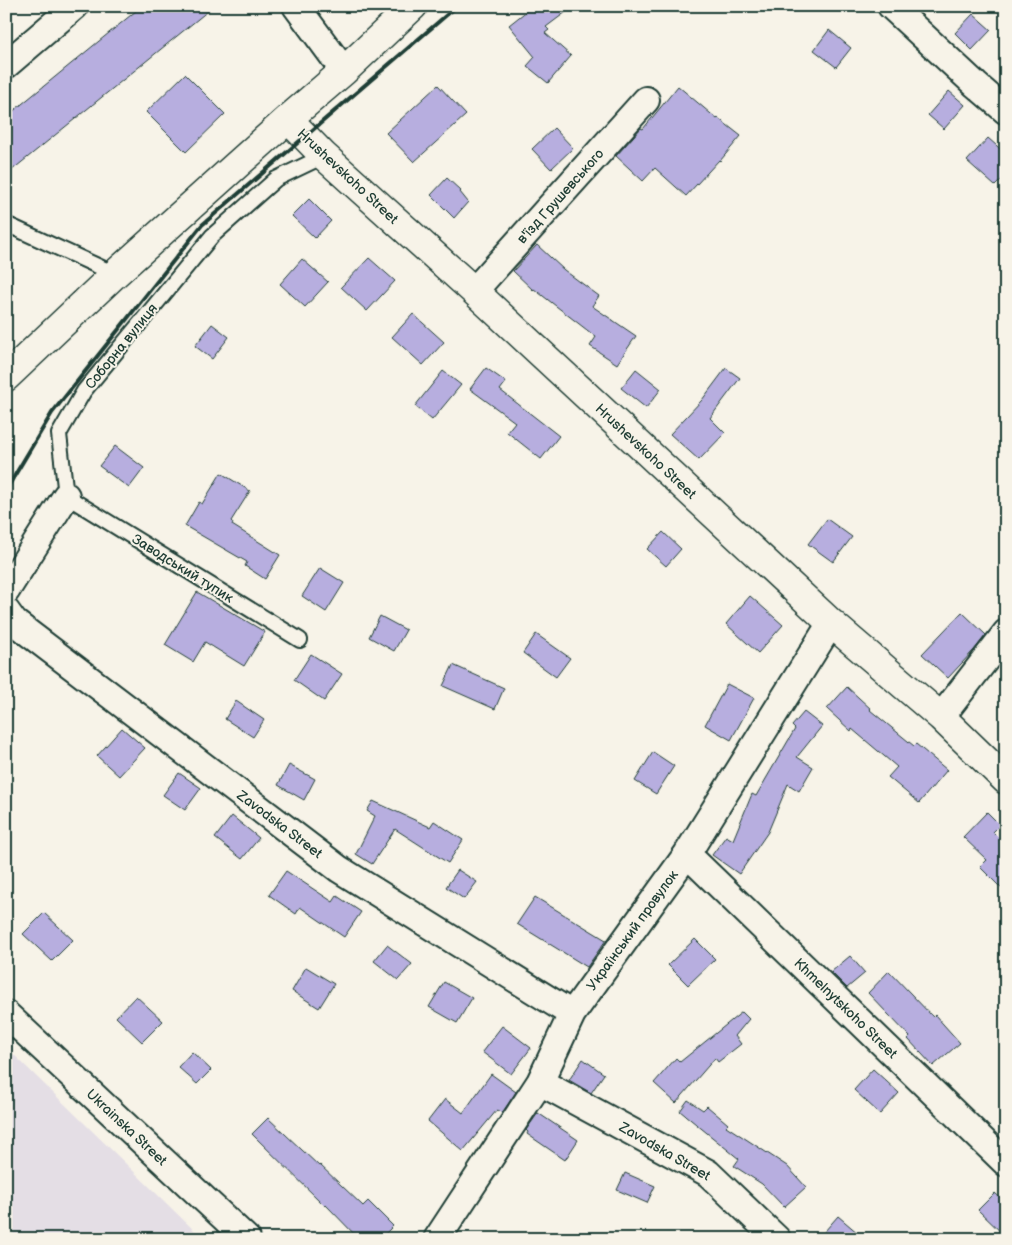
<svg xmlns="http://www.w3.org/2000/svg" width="1012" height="1245" font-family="'Balsamiq Sans',sans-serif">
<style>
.built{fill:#e4dee5}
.building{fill:#b7aedf;stroke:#1f3d34}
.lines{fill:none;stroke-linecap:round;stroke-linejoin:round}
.service-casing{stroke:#1f3d34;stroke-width:18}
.minor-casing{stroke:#1f3d34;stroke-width:30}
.tertiary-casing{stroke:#1f3d34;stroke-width:31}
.service{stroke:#f7f3e8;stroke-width:14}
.minor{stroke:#f7f3e8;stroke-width:26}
.tertiary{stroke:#f7f3e8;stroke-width:28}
.rail{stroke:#1f3d34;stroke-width:4}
.labels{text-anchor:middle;stroke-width:4;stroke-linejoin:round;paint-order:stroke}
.street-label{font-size:14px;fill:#1f3d34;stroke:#f7f3e8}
</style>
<rect width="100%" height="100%" fill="#f7f3e8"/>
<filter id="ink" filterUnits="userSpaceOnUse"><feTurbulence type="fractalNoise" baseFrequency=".02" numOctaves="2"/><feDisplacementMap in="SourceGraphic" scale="10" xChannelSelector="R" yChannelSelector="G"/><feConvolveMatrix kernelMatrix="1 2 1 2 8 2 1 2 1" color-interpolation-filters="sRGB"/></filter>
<g filter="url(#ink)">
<!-- built -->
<path class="built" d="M 6,1047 L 203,1239 L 6,1239 Z"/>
<!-- building -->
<path class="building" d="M 142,6 L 214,6 L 6,175 L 6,117 Z
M 533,6 L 574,6 L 546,27 L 549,30 L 545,33 L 571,56 L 548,83 L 527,66 L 535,57 L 509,25 Z
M 973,14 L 991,30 L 972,50 L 955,33 Z
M 829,30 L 851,48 L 836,67 L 814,50 Z
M 185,74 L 225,114 L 186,152 L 146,112 Z
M 438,85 L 466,115 L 414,162 L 386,133 Z
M 678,86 L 717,119 L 718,118 L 741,136 L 720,161 L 719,160 L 686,196 L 655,168 L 643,181 L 616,156 L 641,128 L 643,129 Z
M 949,91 L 965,105 L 944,129 L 928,115 Z
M 554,128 L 573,148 L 551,169 L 532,149 Z
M 988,138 L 1006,154 L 1006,175 L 995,186 L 967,161 Z
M 447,178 L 461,191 L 460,192 L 468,202 L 454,218 L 431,195 Z
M 309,199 L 331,221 L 315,238 L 292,216 Z
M 537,245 L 564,270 L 599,296 L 592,306 L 636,336 L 617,364 L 590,346 L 596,337 L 534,289 L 533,290 L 513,271 Z
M 369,258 L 395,281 L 367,311 L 341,287 Z
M 302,259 L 328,282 L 305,307 L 280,284 Z
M 413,314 L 444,342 L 423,365 L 392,337 Z
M 212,324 L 229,337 L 212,359 L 195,346 Z
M 486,368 L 506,382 L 500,390 L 559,436 L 541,459 L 507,432 L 515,422 L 470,389 Z
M 726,368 L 740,378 L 710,418 L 725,433 L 699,460 L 670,434 L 702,400 Z
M 636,369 L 661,389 L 646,408 L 621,388 Z
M 443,371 L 461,385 L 432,420 L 415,406 Z
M 115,446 L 144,468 L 129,488 L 99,466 Z
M 221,473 L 250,491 L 231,521 L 233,523 L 232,525 L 280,555 L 265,579 L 245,566 L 247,562 L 185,526 L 199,502 L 202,504 Z
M 827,519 L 852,537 L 833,562 L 808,544 Z
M 663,532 L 681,549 L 666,566 L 647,549 Z
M 320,568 L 344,583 L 326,612 L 302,596 Z
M 197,592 L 265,632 L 244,666 L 205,642 L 193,662 L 165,645 Z
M 750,596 L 783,625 L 758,653 L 726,624 Z
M 962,612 L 986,635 L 974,650 L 948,678 L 922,654 Z
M 380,616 L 406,630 L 394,651 L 369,637 Z
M 536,634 L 570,658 L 556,677 L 523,653 Z
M 311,654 L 342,674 L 324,701 L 294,680 Z
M 453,665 L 504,688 L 495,709 L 443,686 Z
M 727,684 L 754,698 L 731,740 L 705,725 Z
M 847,687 L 871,709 L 870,710 L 914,746 L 916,744 L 947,770 L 919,803 L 888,777 L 897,767 L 852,729 L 851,731 L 827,709 Z
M 236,701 L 264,720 L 253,737 L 225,719 Z
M 804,712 L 822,726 L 797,757 L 813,767 L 799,791 L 788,784 L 768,832 L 739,874 L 712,855 L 726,836 L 733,840 L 752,794 L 756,796 L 795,729 L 792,726 Z
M 122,728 L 145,748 L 119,776 L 97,756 Z
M 653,752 L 674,766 L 656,794 L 635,781 Z
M 289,765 L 315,779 L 304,800 L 278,785 Z
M 179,773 L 201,788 L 185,810 L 163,795 Z
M 373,801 L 430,827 L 434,821 L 463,840 L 448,863 L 395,829 L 372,864 L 356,854 L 375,816 L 367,811 Z
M 987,812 L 1000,825 L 993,832 L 1004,843 L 1006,842 L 1006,893 L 980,867 L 987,860 L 963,837 Z
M 232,816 L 259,838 L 242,859 L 215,838 Z
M 458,870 L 477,882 L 464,899 L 446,887 Z
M 286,871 L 333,902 L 337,896 L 361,912 L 344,937 L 300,907 L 296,914 L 269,895 Z
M 535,897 L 606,940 L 587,967 L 517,924 Z
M 44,913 L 73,940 L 52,961 L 23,934 Z
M 695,939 L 715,959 L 688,985 L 668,965 Z
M 387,945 L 412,964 L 398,980 L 374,961 Z
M 850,956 L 865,973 L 847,988 L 831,972 Z
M 306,967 L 334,984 L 319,1008 L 292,991 Z
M 889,971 L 933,1017 L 935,1015 L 960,1043 L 933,1066 L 908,1039 L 910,1037 L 868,993 Z
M 444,982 L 472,998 L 457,1023 L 429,1007 Z
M 136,996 L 163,1021 L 142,1042 L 116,1017 Z
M 742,1012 L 749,1019 L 735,1036 L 741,1044 L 718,1062 L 715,1058 L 676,1103 L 654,1083 L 676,1058 L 680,1062 Z
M 502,1026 L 531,1048 L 511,1074 L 482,1052 Z
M 192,1052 L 211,1070 L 197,1084 L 178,1067 Z
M 583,1059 L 604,1074 L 591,1093 L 569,1080 Z
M 873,1069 L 899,1093 L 880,1114 L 854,1090 Z
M 491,1074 L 516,1092 L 502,1113 L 497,1110 L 463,1151 L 428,1121 L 445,1099 L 463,1113 Z
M 688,1100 L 703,1110 L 707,1106 L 728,1124 L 726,1126 L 787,1166 L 806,1187 L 784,1207 L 762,1184 L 734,1166 L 739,1159 L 680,1111 Z
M 538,1113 L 578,1140 L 565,1160 L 527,1134 L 528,1132 L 526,1130 Z
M 268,1118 L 319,1166 L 320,1165 L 363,1206 L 368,1201 L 393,1226 L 380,1239 L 359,1239 L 326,1205 L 325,1206 L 252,1134 Z
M 625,1173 L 655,1186 L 647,1203 L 617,1190 Z
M 995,1193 L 1006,1203 L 1006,1237 L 978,1210 Z
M 838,1216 L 865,1239 L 818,1239 Z"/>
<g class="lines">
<!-- service casing -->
<g class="service-casing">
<path id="service" d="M 6,224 L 115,274
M 300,640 L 66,496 L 59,434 L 84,391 L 212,236 L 276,179 L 324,156"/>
</g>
<!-- minor casing -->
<g class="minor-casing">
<path id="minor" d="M 296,6 L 344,71
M 891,6 L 976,85 L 1006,111
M 6,65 L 75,6
M 474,291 L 646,100
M 6,591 L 66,496
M 6,611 L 14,622 L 339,869 L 572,1014
M 941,717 L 1006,633
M 687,854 L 1006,1163
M 6,1014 L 247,1239
M 540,1082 L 708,1173 L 777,1239
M 437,1239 L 540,1082 L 572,1014 L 687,854 L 831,623"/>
</g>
<!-- tertiary casing -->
<g class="tertiary-casing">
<path id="tertiary" d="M 288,119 L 324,156 L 474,291 L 831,623 L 941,717 L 1006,780
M 6,377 L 115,274 L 288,119 L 344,71 L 413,6"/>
</g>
<!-- service -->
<use href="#service" class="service"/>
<!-- minor -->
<use href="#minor" class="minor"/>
<!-- tertiary -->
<use href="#tertiary" class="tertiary"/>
<!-- rail -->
<path class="rail" d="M 6,490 L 52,413 L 202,225 L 457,6"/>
</g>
</g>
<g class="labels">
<!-- street labels -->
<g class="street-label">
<text transform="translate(348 176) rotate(43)" y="5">Hrushevskoho Street</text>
<text transform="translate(560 196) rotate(-48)" y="5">в'їзд Грушевського</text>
<text transform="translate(121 346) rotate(-51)" y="5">Соборна вулиця</text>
<text transform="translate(646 451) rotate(43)" y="5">Hrushevskoho Street</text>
<text transform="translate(183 568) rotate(32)" y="5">Заводський тупик</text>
<text transform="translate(280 824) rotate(37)" y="5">Zavodska Street</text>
<text transform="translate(632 930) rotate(-54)" y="5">Український провулок</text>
<text transform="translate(846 1008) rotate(44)" y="5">Khmelnytskoho Street</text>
<text transform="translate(127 1127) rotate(43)" y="5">Ukrainska Street</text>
<text transform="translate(665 1151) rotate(30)" y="5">Zavodska Street</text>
</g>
</g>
<!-- margin -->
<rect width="1012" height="1245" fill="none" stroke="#f7f3e8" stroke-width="25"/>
<rect x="12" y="12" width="987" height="1220" fill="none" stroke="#1f3d34" stroke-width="2" filter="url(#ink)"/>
</svg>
